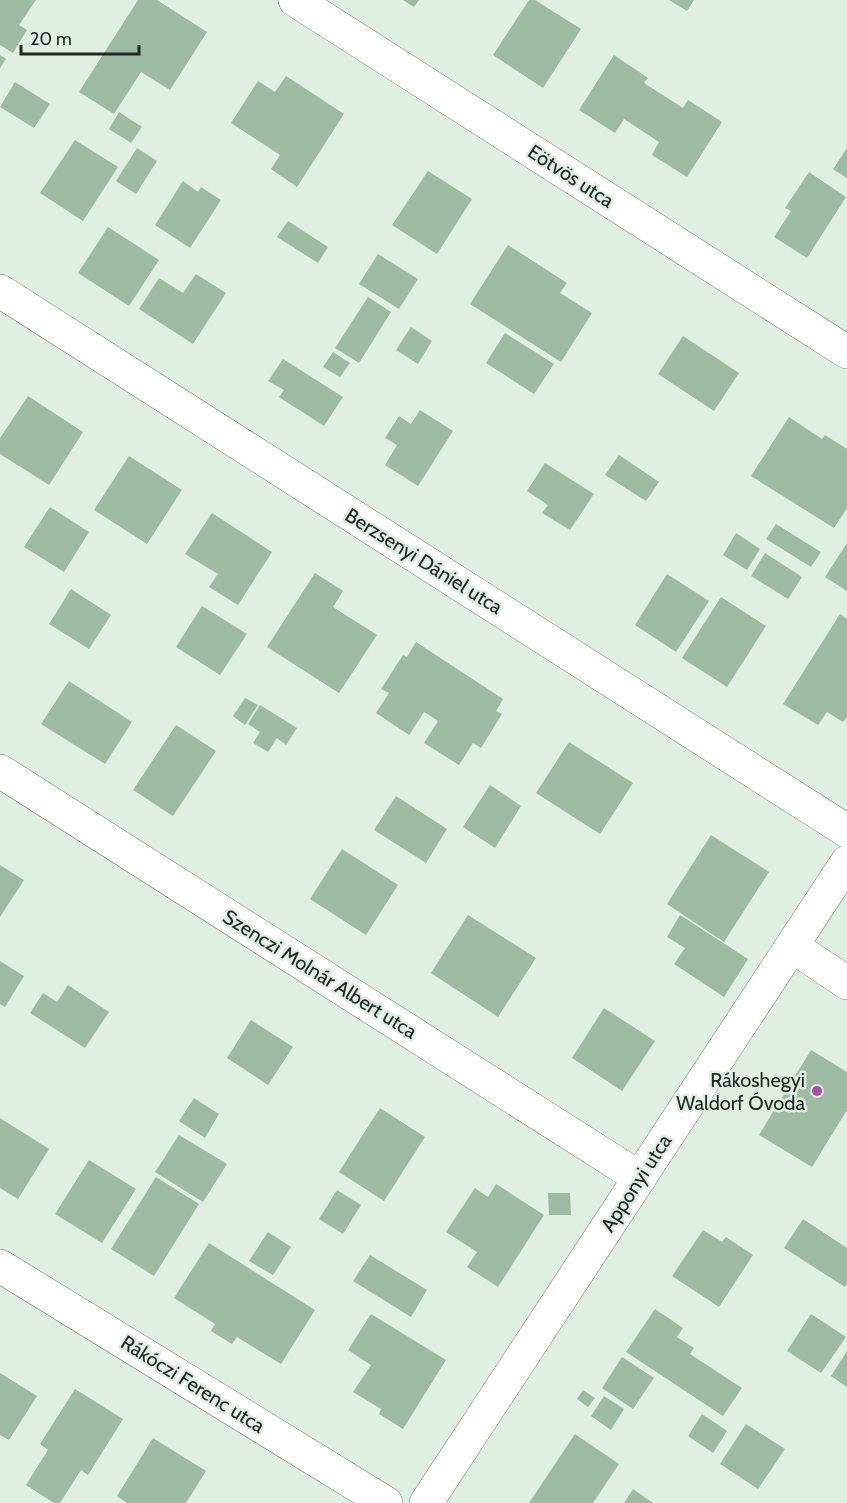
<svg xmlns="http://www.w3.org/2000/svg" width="847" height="1503" font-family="Cabin,sans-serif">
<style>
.building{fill:#9cbba0}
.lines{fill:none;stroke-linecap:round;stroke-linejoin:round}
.minor-casing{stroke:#6d7b6f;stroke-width:34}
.minor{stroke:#fff;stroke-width:33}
.poi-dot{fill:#b14aad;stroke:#dfefe1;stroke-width:2}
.labels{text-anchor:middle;stroke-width:5;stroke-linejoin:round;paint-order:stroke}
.street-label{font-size:20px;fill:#212722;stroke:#dfefe1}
.poi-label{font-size:20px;fill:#212722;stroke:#dfefe1;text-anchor:end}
</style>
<rect width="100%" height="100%" fill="#dfefe1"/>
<!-- building -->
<path class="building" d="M 0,0 L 36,0 L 19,25 L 27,30 L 13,53 L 0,45 Z
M 138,0 L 157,0 L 207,32 L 170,90 L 141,72 L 114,114 L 79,92 Z
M 403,0 L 419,0 L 414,7 Z
M 529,0 L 535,0 L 581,29 L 543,88 L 493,55 Z
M 669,0 L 694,0 L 687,11 Z
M 0,55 L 6,59 L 0,68 Z
M 614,55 L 648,78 L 644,83 L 683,108 L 688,100 L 722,122 L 687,177 L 652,155 L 659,142 L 624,119 L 615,133 L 579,110 Z
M 286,76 L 344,114 L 297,187 L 271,169 L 280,155 L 231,123 L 258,81 L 275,92 Z
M 15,82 L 50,104 L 34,128 L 0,107 Z
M 119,112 L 142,127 L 131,143 L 109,129 Z
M 75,140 L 118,167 L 83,221 L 40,193 Z
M 137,148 L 157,161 L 136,194 L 116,181 Z
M 847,148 L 847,178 L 833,169 Z
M 428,171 L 472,199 L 437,254 L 392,225 Z
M 809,172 L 846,197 L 807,258 L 774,237 L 791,211 L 785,208 Z
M 183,181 L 198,192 L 201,187 L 221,200 L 190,248 L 155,225 Z
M 288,221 L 328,247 L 318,263 L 277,237 Z
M 108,227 L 159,260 L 129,306 L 78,273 Z
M 508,245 L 567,283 L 560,293 L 592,313 L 561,362 L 470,304 Z
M 378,254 L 418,279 L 399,309 L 359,284 Z
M 196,274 L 226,293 L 193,344 L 139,309 L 159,278 L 183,293 Z
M 368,297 L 391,312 L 359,363 L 335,348 Z
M 411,327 L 432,341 L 418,364 L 396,350 Z
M 505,333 L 554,364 L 534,394 L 486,363 Z
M 683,336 L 739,373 L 714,411 L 658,374 Z
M 333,352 L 350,363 L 340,377 L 323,367 Z
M 283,359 L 343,397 L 324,426 L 279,397 L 284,390 L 268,381 Z
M 28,396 L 83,432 L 49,485 L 0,454 L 0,438 Z
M 420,410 L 453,431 L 418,486 L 385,465 L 397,445 L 385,438 L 399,416 L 411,424 Z
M 789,417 L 822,439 L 825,435 L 847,449 L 847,508 L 834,528 L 751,476 Z
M 619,455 L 659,482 L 646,501 L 605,475 Z
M 129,456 L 182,490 L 147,544 L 94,510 Z
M 545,463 L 594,494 L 570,530 L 542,513 L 548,505 L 527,491 Z
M 50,507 L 89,532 L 64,572 L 24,547 Z
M 212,513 L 272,552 L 238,605 L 209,587 L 218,574 L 185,554 Z
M 776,524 L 821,552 L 811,567 L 766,539 Z
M 736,533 L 760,549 L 747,570 L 723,555 Z
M 847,543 L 847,591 L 825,577 Z
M 765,553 L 802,577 L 788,599 L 751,576 Z
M 315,573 L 343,591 L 333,607 L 377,635 L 339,693 L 267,647 Z
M 667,574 L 709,601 L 676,652 L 635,625 Z
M 71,589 L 111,615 L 89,649 L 49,624 Z
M 721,597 L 766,626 L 727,687 L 682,658 Z
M 202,606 L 247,634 L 220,675 L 176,647 Z
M 840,614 L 847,619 L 847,717 L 843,722 L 827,712 L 818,725 L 783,704 Z
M 416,642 L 503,699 L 496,711 L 502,714 L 481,748 L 473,743 L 459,765 L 424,743 L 438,721 L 424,712 L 409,735 L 376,713 L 389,693 L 381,689 L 403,655 L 407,657 Z
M 69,681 L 132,722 L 105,764 L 41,724 Z
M 245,698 L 258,705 L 245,725 L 233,716 Z
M 260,705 L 297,728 L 286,745 L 277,738 L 268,752 L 253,743 L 260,732 L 248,724 Z
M 176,725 L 216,751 L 173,816 L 133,790 Z
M 569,742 L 633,783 L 600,834 L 536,793 Z
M 490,785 L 521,806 L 495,848 L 463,827 Z
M 396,796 L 447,829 L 426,863 L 374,830 Z
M 711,835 L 769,872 L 724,942 L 667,904 Z
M 342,849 L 398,885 L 366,935 L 310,899 Z
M 0,865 L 24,880 L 0,917 Z
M 468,915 L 536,958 L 498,1017 L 431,973 Z
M 680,915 L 748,959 L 724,997 L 674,964 L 685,948 L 667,937 Z
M 0,961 L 24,976 L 5,1007 L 0,1004 Z
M 68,985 L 109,1012 L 85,1048 L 30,1013 L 43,993 L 57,1002 Z
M 604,1008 L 655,1041 L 622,1091 L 572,1058 Z
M 251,1020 L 293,1047 L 268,1085 L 227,1058 Z
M 811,1050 L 847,1072 L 847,1110 L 812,1167 L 759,1135 Z
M 194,1098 L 219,1114 L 205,1138 L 179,1121 Z
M 380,1108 L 425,1137 L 384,1201 L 339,1172 Z
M 0,1118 L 49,1149 L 18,1199 L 0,1188 Z
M 179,1135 L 227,1164 L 203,1202 L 155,1172 Z
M 89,1160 L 136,1189 L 102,1243 L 55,1214 Z
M 156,1177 L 199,1204 L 154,1276 L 111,1249 Z
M 496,1184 L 544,1215 L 498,1287 L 467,1267 L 477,1252 L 446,1232 L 475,1188 L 488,1197 Z
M 337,1190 L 361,1205 L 343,1234 L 319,1219 Z
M 548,1193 L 570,1193 L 571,1215 L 549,1215 Z
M 803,1219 L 847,1248 L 847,1284 L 845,1287 L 784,1248 Z
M 703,1230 L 722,1242 L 726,1237 L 753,1255 L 719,1307 L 672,1276 Z
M 268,1232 L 291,1247 L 273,1275 L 249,1261 Z
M 209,1243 L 315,1310 L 281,1364 L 237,1337 L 232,1344 L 211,1331 L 215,1324 L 174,1298 Z
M 370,1255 L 427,1290 L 411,1317 L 353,1281 Z
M 655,1309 L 683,1328 L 677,1337 L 694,1348 L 690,1354 L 742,1388 L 723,1416 L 626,1352 Z
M 371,1314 L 446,1360 L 403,1429 L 379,1414 L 381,1409 L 353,1392 L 371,1365 L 348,1350 Z
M 811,1314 L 846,1337 L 821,1373 L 787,1351 Z
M 847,1351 L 847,1387 L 831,1376 Z
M 622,1357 L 654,1378 L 633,1409 L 602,1388 Z
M 0,1373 L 37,1396 L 9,1440 L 0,1435 Z
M 75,1389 L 123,1419 L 88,1475 L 81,1470 L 60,1503 L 54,1503 L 26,1485 L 48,1450 L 40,1444 Z
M 583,1390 L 595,1398 L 588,1407 L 577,1399 Z
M 604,1396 L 624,1409 L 611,1430 L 591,1416 Z
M 702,1414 L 727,1431 L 713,1453 L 688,1436 Z
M 746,1424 L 785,1449 L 758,1489 L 720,1464 Z
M 575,1434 L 619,1464 L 593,1503 L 529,1503 Z
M 153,1438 L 206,1471 L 186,1503 L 127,1503 L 117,1496 Z
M 633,1489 L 653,1503 L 624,1503 Z"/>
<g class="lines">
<!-- minor casing -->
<g class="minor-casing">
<path id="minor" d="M 295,0 L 847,352
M 0,291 L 847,831
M 0,771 L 640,1178
M 792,946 L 847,983
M 0,1266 L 386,1503
M 426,1503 L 847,862"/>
</g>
<!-- minor -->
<use href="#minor" class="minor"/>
</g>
<!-- markers -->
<circle class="poi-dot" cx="817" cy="1091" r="6"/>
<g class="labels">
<!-- street labels -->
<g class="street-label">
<text transform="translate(571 176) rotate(33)" y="7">Eötvös utca</text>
<text transform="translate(424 561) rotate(32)" y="7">Berzsenyi Dániel utca</text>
<text transform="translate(320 974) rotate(32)" y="7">Szenczi Molnár Albert utca</text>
<text transform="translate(636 1183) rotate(-57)" y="7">Apponyi utca</text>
<text transform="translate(193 1384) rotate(32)" y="7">Rákóczi Ferenc utca</text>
</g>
<!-- poi labels -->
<g class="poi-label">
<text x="805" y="1087">Rákoshegyi<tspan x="805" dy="23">Waldorf Óvoda</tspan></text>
</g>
</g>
<!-- scale -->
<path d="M21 45v9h118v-9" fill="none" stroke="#212722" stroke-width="3"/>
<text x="30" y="45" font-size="18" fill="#212722" stroke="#dfefe1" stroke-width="4.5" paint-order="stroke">20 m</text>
</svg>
